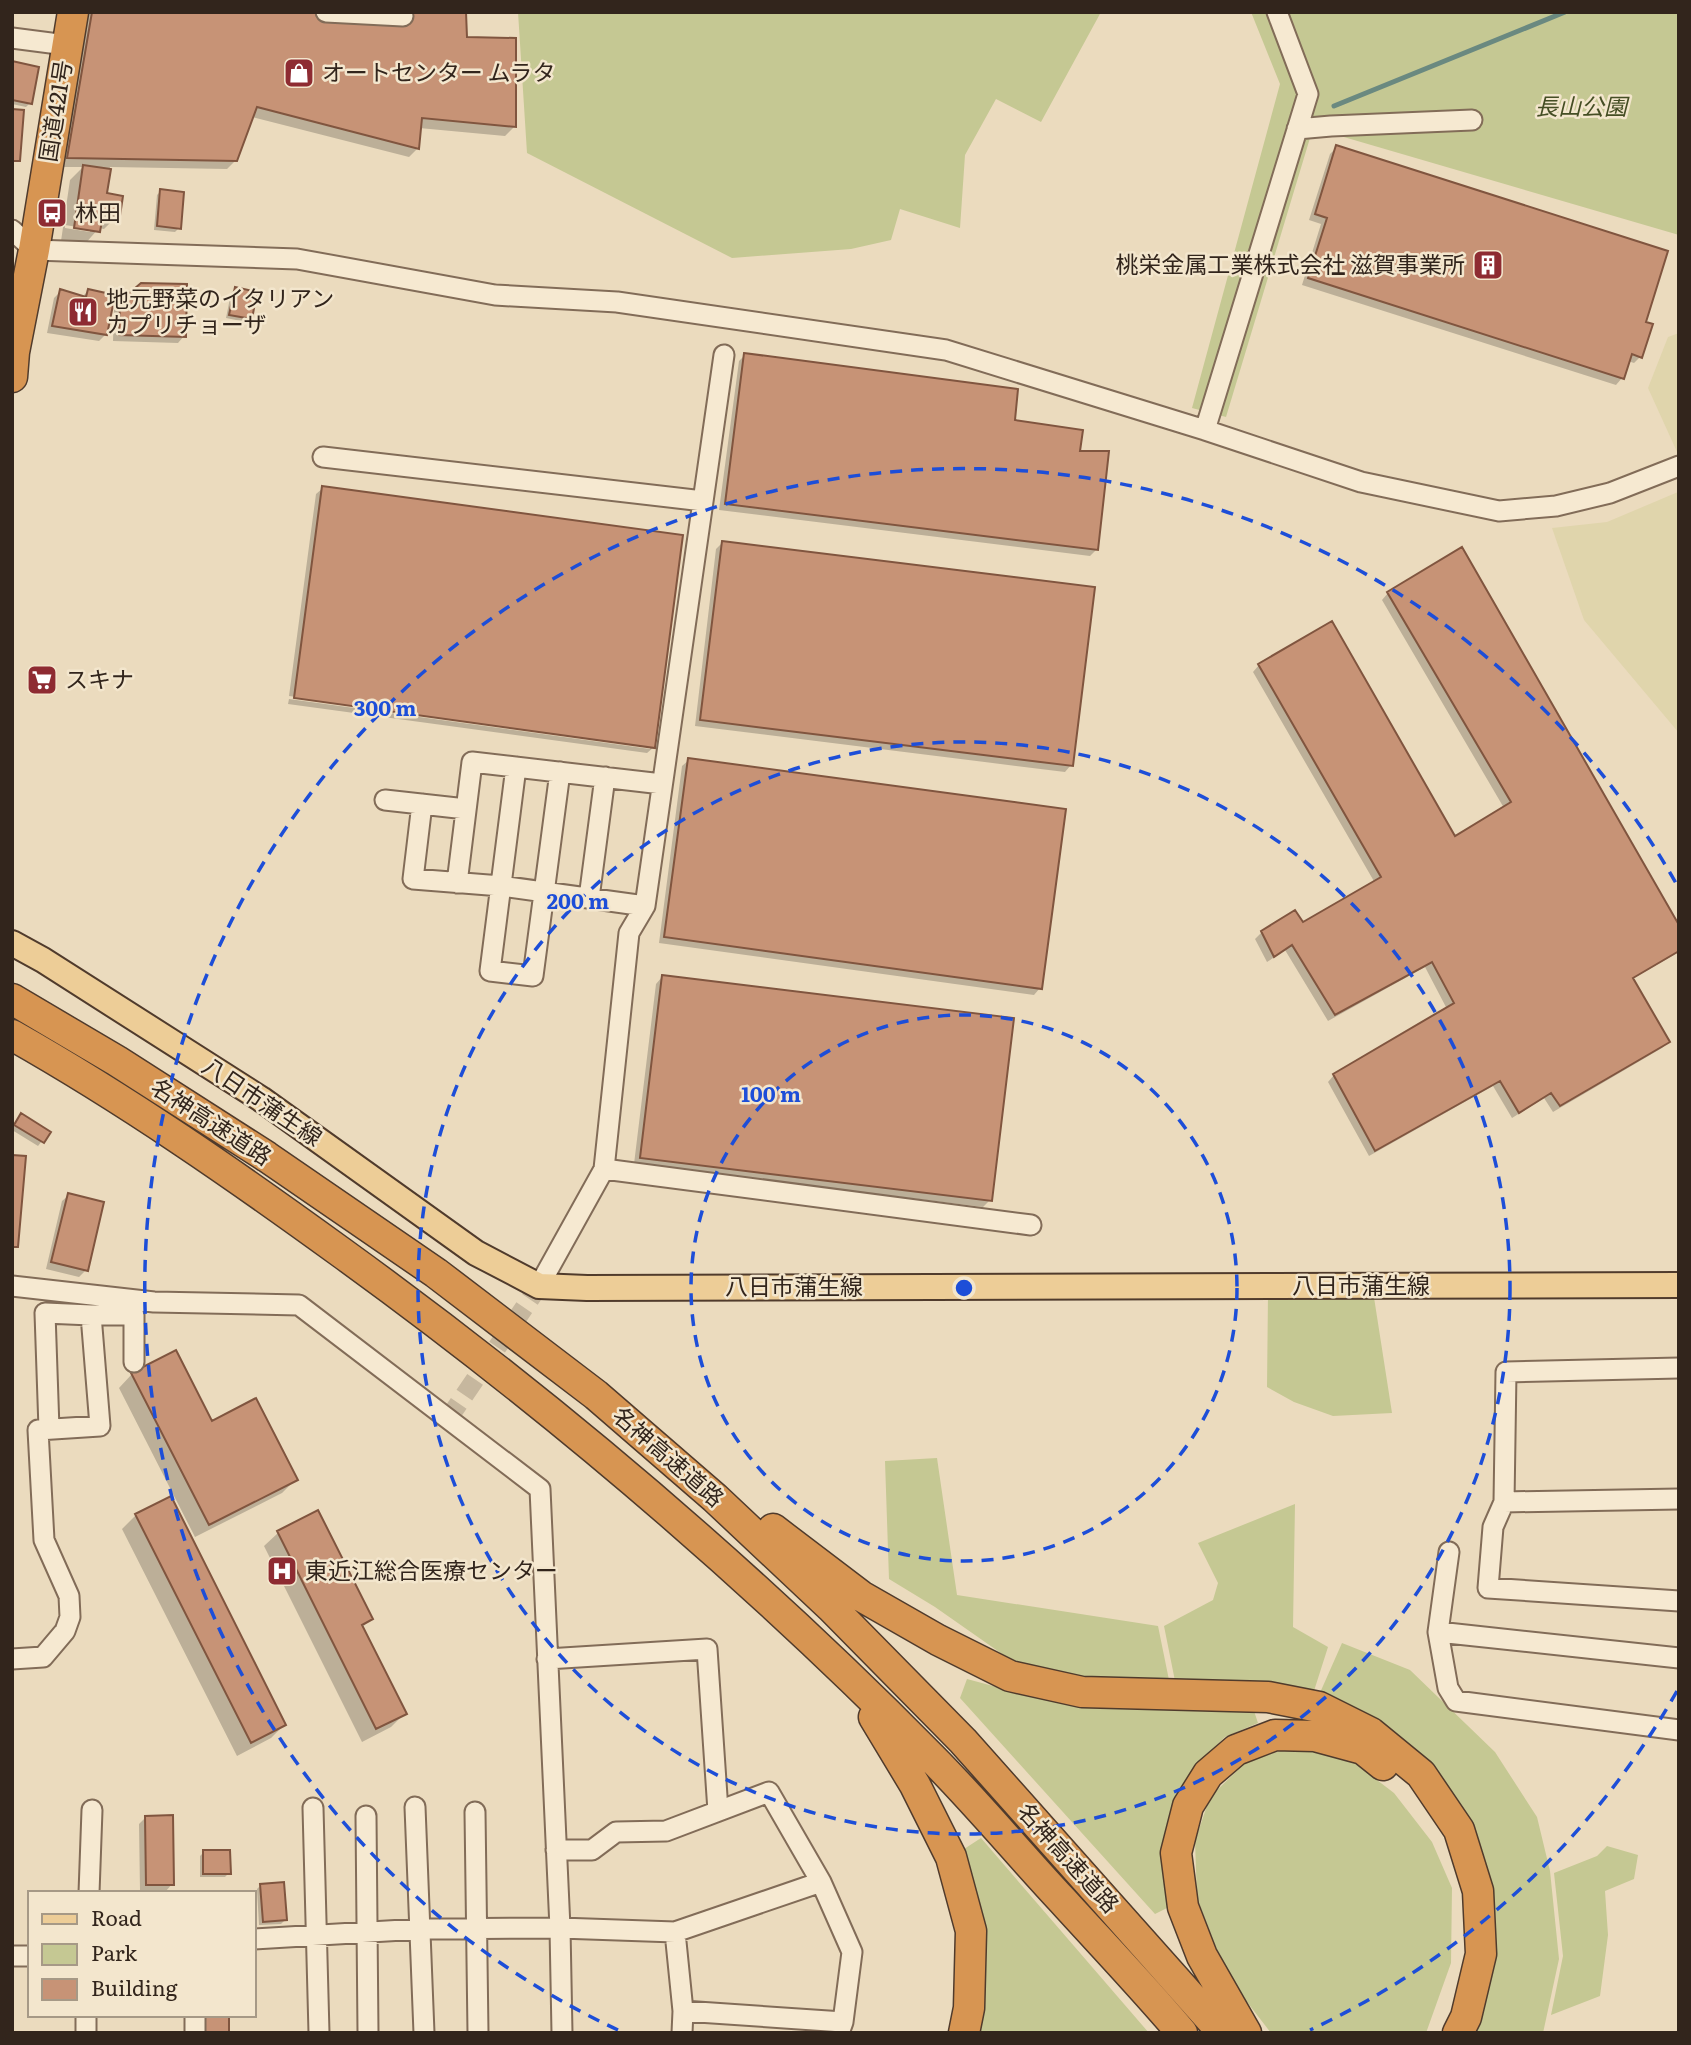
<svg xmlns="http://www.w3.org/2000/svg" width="1691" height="2045" font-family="Literata,'Noto Sans JP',serif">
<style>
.farmland{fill:#e0d5ac}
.green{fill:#c5c893}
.shadow{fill:#0003;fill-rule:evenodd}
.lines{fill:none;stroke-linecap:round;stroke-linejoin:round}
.stream{stroke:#6a8980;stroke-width:5}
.building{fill:#c79376;stroke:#80553f;stroke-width:2}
.minor-tunnel{stroke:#c6b79e;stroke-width:19;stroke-dasharray:19 10;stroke-linecap:butt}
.minor-casing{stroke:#826c58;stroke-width:23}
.major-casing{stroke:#503b2c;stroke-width:28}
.highway-casing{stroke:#503b2c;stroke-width:33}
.minor{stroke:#f6e9d1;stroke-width:19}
.major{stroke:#edcd97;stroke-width:24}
.highway{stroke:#d79552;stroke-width:30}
.ring{fill:none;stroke:#1d4ed8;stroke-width:3.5;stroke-dasharray:12 9}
.labels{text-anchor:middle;stroke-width:5;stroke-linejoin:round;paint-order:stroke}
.poi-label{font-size:23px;fill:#32251c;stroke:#f3e6cd;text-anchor:start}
.park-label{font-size:23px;font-style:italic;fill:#454e24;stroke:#f3e6cd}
.street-label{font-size:23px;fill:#32251c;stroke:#f3e6cd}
.centre{fill:#1d4ed8;stroke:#f3e6cd;stroke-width:3.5}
.ring-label{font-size:21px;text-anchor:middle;font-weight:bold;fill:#1d4ed8;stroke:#f3e6cd;stroke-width:5;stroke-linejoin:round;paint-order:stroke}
</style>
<rect width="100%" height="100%" fill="#ebdbbe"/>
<!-- farmland -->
<path class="farmland" d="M 1679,333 L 1679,454 L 1678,454 L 1648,388 L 1668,337 Z
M 1678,492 L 1679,496 L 1679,733 L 1584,620 L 1552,528 L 1607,522 Z"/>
<!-- green -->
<path class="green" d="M 518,12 L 1101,12 L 1041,122 L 996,99 L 965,155 L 960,228 L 900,209 L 891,240 L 851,249 L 732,258 L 527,153 Z
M 1251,12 L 1679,12 L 1679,235 L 1313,128 L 1226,417 L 1192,408 L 1280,84 Z
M 1373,1291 L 1392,1413 L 1333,1416 L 1294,1402 L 1267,1387 L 1268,1294 Z
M 937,1458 L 957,1595 L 1158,1626 L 1169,1680 L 1080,1677 L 1015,1663 L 935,1607 L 889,1579 L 885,1461 Z
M 1295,1504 L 1293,1627 L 1328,1647 L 1313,1694 L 1175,1681 L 1164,1626 L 1213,1600 L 1218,1583 L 1198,1543 Z
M 1342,1643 L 1410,1670 L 1495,1752 L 1537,1817 L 1550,1871 L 1559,1959 L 1543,2033 L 1466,2033 L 1474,1841 L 1440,1774 L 1393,1732 L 1319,1695 Z
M 967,1679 L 1041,1699 L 1120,1706 L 1253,1708 L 1258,1723 L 1225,1737 L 1196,1765 L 1169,1907 L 1155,1914 L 960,1698 Z
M 1288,1749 L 1343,1754 L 1394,1793 L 1432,1842 L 1452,1888 L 1451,1963 L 1426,2033 L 1271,2033 L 1227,1976 L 1197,1898 L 1195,1841 L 1210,1797 L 1248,1760 Z
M 981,1838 L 1149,2033 L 979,2033 L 985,1999 L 982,1923 L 961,1851 Z
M 1607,1846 L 1638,1855 L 1634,1879 L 1605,1891 L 1608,1935 L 1600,1996 L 1551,2015 L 1563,1956 L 1554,1873 L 1597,1856 Z"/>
<!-- shadow -->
<path class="shadow" d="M 85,12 L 465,12 L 465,39 L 514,127 L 505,136 L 419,128 L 418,148 L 409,157 L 252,117 L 236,160 L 227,169 L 110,167 L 105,195 L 118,215 L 104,229 L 99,228 L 84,245 L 61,241 L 70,180 L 83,167 L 59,167 ZM 65,225 L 90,229 L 90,232 L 65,228 Z
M 12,63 L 30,103 L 26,107 L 12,104 Z
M 1337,147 L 1644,323 L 1640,357 L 1634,363 L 1628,361 L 1622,378 L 1616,385 L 1302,285 L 1321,224 L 1309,220 L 1330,154 Z
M 161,191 L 179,228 L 175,232 L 154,230 L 157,195 Z
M 235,289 L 250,318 L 246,322 L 226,318 L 231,293 Z
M 61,291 L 82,297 L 88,291 L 106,334 L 99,341 L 47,333 L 54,298 Z
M 121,303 L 184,336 L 178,343 L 113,341 L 114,310 Z
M 745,355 L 1013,422 L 1078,452 L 1097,549 L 1090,556 L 719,510 L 739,361 Z
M 323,488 L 654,747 L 647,753 L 288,704 L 289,699 L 650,749 L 650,745 L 289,696 L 316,494 Z
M 722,543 L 1071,765 L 1065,772 L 695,726 L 716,549 Z
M 1388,593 L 1679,928 L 1679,952 L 1632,979 L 1668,1042 L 1662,1048 L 1553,1112 L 1544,1098 L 1512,1118 L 1493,1086 L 1369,1156 L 1328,1082 L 1334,1075 L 1447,1009 L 1425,967 L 1328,1021 L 1285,950 L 1267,962 L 1255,939 L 1262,932 L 1303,924 L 1375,883 L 1253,672 L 1259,665 L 1454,839 L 1504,808 L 1382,600 Z
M 689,760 L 1040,988 L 1034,995 L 659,943 L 682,766 Z
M 662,977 L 990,1200 L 983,1207 L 634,1164 L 656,984 Z
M 21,1115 L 49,1132 L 38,1146 L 12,1130 Z
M 69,1195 L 86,1270 L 79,1277 L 46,1269 L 62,1201 Z
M 132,1374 L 211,1423 L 296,1479 L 282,1493 L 195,1537 L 119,1388 Z
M 136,1515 L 284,1725 L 271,1738 L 237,1756 L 122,1529 Z
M 278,1533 L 370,1619 L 362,1628 L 405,1713 L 391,1727 L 362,1742 L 264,1546 Z
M 145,1818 L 172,1884 L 166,1891 L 140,1891 L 139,1824 Z
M 204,1852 L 229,1873 L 225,1877 L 200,1877 L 200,1856 Z
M 261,1885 L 285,1920 L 281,1924 L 259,1925 L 257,1889 Z"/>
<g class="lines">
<!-- stream -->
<path class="stream" d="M 1334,106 L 1565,12"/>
</g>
<!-- building -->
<path class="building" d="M 92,12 L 466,12 L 467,37 L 516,38 L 516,127 L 422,118 L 419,149 L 257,107 L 237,161 L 67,158 Z
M 12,61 L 39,67 L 32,104 L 12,100 Z
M 12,109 L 24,110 L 20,161 L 12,161 Z
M 1336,145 L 1668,251 L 1646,322 L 1653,324 L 1642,358 L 1632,354 L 1624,379 L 1308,278 L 1327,218 L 1315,214 Z
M 83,165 L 111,169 L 107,193 L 123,196 L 120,216 L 103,214 L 100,232 L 74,228 Z
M 160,189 L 184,192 L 181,229 L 157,226 Z
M 141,283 L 187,284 L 186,337 L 119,335 L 120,301 Z
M 235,287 L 257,292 L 252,319 L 229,315 Z
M 60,289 L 86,297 L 88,289 L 115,295 L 107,335 L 52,326 Z
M 744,353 L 1018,389 L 1015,420 L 1083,430 L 1080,451 L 1109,451 L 1098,550 L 725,504 Z
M 322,486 L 683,535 L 655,748 L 294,698 Z
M 722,541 L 1095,587 L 1073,766 L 700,720 Z
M 1462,547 L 1679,925 L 1679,951 L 1633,978 L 1670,1042 L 1560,1106 L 1551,1093 L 1519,1113 L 1500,1081 L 1375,1151 L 1333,1074 L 1454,1003 L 1432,962 L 1335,1015 L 1292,945 L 1274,957 L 1261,931 L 1295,910 L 1303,922 L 1381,877 L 1258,664 L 1332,621 L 1455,836 L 1511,802 L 1387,592 Z
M 688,758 L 1066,809 L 1042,989 L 664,937 Z
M 662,975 L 1014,1018 L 992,1201 L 640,1158 Z
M 21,1113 L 51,1132 L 44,1143 L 14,1125 Z
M 12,1155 L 26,1156 L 18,1247 L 12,1247 Z
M 68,1193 L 104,1202 L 88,1271 L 51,1262 Z
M 176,1350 L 212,1421 L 256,1398 L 298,1480 L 209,1525 L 131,1373 Z
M 171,1496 L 286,1725 L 251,1743 L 135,1514 Z
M 318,1510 L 373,1619 L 362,1625 L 407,1714 L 376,1729 L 277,1531 Z
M 173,1815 L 174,1885 L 146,1885 L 145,1816 Z
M 203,1850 L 230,1850 L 231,1874 L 203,1874 Z
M 284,1882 L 287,1920 L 263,1922 L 260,1884 Z
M 205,2015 L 229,2015 L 229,2033 L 205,2033 Z"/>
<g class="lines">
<!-- minor-tunnel -->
<path class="minor-tunnel" d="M 448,1419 L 539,1286"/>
<!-- minor casing -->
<g class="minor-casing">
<path id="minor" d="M 326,12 L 403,16
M 12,38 L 66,45
M 1297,129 L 1331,126 L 1472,120
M 12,230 L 34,250 L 297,259 L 495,295 L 617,302 L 946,350 L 1205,430 L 1361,482 L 1499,511 L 1556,506 L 1610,493 L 1679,466
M 1205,430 L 1308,94 L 1277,12
M 323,457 L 703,501
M 516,767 L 490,971 L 533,976 L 560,772
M 385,800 L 466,809
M 422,804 L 413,879 L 501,886 L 645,906
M 457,883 L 472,762 L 662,784
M 589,898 L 605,777
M 604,1169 L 629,933 L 645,906 L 724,355
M 12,1286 L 154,1302 L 299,1305 L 540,1489 L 560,1928 L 562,2033
M 539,1286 L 604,1169 L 1031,1225
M 91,1315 L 134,1315 L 134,1362
M 1679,1368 L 1506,1372 L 1504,1502 L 1679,1499
M 1504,1502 L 1493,1527 L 1488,1588 L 1679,1601
M 1438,1632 L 1449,1552
M 1679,1658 L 1438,1632 L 1448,1688 L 1456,1701 L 1679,1730
M 12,1659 L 43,1657 L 65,1631 L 70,1617 L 69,1596 L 44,1540 L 38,1430 L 100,1426 L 91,1315 L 45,1313 L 49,1429
M 547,1659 L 707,1649 L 718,1811
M 415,1807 L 424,2033
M 313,1808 L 319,2033
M 475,1812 L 478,2033
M 366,1816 L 368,2033
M 556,1850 L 592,1850 L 616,1832 L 666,1831 L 769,1792 L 821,1882 L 852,1952 L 843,2022 L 839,2033
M 89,1893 L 92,1810
M 675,1932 L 683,2011 L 682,2033
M 254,1939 L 420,1929 L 560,1928 L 675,1932 L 821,1882
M 12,1956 L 30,1956
M 683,2011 L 843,2022
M 195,2015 L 195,2033
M 86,2033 L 86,2015"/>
</g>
<!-- major casing -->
<g class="major-casing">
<path id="major" d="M 12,943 L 43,960 L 261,1099 L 476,1253 L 539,1286 L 587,1288 L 1679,1285"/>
</g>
<!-- highway casing -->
<g class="highway-casing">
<path id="highway" d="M 12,377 L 14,352 L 34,250 L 73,12
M 12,999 L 117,1061 L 267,1157 L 436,1273 L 596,1395 L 715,1498 L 831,1607 L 963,1741 L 1223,2033
M 12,1035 C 127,1100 236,1176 342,1253 C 552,1405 749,1573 931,1757 C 977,1803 1018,1853 1062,1900 C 1102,1944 1143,1987 1182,2033
M 773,1529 L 861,1596 L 938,1640 L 1010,1676 L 1082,1692 L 1268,1697 L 1319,1707 L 1371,1733 L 1421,1774 L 1459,1830 L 1478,1891 L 1481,1954 L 1466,2017 L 1458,2033
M 874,1717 L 915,1785 L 951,1857 L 971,1931 L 969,2008 L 964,2033
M 1246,2033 L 1202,1956 L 1183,1907 L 1176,1853 L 1188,1806 L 1208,1774 L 1236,1750 L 1275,1735 L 1315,1736 L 1363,1749 L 1383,1765"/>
</g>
<!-- minor -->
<use href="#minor" class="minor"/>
<!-- major -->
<use href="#major" class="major"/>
<!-- highway -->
<use href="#highway" class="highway"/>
</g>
<!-- distance rings -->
<g class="ring">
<circle cx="964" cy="1288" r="273"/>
<circle cx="964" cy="1288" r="546"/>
<path d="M1677 1691A819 819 0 0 1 1310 2030M618 2030A819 819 0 1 1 1677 885"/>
</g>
<!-- icons -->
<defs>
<g id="shop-square" transform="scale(1.575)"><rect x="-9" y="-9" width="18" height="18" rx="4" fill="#8e2b32" stroke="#f3e6cd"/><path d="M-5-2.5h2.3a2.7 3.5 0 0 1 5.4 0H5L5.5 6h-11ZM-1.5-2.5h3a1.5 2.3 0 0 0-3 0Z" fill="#fff"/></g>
<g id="bus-square" transform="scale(1.575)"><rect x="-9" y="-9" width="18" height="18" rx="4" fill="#8e2b32" stroke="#f3e6cd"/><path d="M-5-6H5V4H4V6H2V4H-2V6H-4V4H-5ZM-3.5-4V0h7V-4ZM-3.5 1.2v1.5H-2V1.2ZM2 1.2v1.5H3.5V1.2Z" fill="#fff"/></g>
<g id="building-square" transform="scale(1.575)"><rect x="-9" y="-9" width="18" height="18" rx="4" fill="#8e2b32" stroke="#f3e6cd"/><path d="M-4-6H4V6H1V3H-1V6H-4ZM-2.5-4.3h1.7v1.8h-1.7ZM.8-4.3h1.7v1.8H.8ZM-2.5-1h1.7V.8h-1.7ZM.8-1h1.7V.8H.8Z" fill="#fff"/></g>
<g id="restaurant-square" transform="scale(1.575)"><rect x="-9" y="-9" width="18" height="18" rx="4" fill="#8e2b32" stroke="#f3e6cd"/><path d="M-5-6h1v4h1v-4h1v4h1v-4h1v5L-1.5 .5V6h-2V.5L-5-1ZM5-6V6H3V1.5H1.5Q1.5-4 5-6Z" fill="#fff"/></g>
<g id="supermarket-square" transform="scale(1.575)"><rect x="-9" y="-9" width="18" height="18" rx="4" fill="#8e2b32" stroke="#f3e6cd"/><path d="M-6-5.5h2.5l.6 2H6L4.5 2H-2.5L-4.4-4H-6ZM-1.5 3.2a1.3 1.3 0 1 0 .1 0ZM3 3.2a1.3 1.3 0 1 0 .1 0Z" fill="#fff"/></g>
<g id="hospital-square" transform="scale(1.575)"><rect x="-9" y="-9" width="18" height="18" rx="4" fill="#8e2b32" stroke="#f3e6cd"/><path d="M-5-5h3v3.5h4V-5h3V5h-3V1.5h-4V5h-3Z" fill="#fff"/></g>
</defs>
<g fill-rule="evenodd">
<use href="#shop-square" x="299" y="73"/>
<use href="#bus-square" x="52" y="213"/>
<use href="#building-square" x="1488" y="265"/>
<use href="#restaurant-square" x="83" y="312"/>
<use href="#supermarket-square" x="42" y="680"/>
<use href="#hospital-square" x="282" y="1571"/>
</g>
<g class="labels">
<!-- poi labels -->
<g class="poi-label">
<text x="322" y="81">オートセンター ムラタ</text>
<text x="75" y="221">林田</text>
<text x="1465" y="273" text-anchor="end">桃栄金属工業株式会社 滋賀事業所</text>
<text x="106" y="307">地元野菜のイタリアン<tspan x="106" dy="26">カプリチョーザ</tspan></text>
<text x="65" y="688">スキナ</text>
<text x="305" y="1579">東近江総合医療センター</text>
</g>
<!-- park labels -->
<g class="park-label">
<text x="1581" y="115">長山公園</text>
</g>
<!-- street labels -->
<g class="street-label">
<text transform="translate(56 111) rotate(-81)" y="8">国道421号</text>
<text transform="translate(262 1102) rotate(34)" y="8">八日市蒲生線</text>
<text transform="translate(211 1122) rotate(33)" y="8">名神高速道路</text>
<text x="1361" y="1294">八日市蒲生線</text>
<text x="794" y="1295">八日市蒲生線</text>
<text transform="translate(668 1457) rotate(41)" y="8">名神高速道路</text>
<text transform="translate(1068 1858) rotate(48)" y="8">名神高速道路</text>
</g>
</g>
<circle cx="964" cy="1288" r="10" class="centre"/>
<g class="ring-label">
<text x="385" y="716">300 m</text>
<text x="578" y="909">200 m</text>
<text x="771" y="1102">100 m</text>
</g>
<!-- border -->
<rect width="1691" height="2045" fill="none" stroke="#32251c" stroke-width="28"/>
<!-- legend -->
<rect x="28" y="1891" width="228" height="126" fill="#f3e6cd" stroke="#a69986" stroke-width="2"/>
<rect x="42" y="1914" width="35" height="10" fill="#edcd97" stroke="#a69986" stroke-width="2"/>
<text x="91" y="1926" font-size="21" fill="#32251c">Road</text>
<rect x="42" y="1944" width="35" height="21" fill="#c5c893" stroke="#a69986" stroke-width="2"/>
<text x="91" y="1961" font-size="21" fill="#32251c">Park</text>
<rect x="42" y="1979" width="35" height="21" fill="#c79376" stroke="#a69986" stroke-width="2"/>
<text x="91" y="1996" font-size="21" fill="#32251c">Building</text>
</svg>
